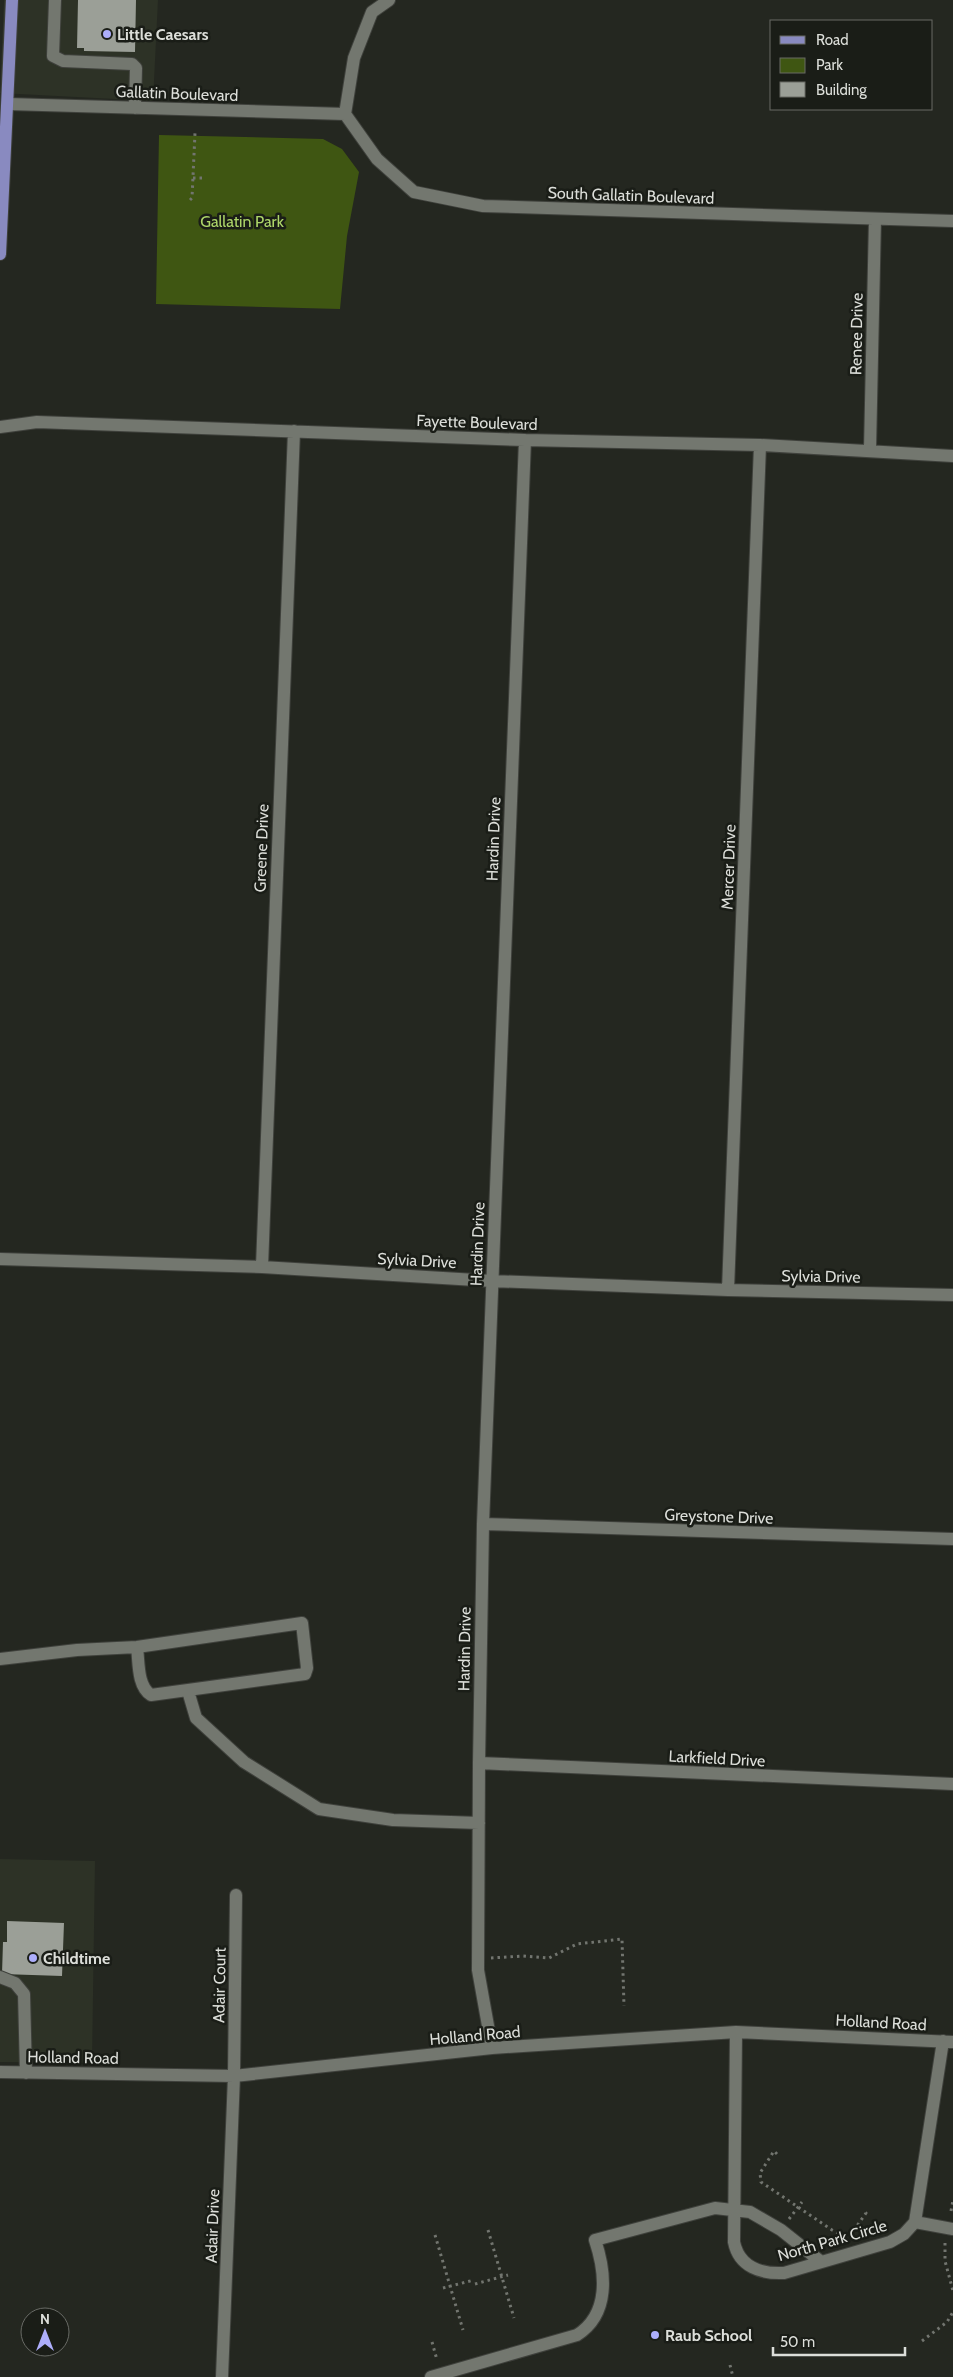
<svg xmlns="http://www.w3.org/2000/svg" width="953" height="2377" font-family="Cabin,sans-serif">
<style>
.built{fill:#2d3226}
.green{fill:#3f5612}
.building{fill:#9b9f97}
.lines{fill:none;stroke-linecap:round;stroke-linejoin:round}
.minor-casing{stroke:#3f413c;stroke-width:14}
.major-casing{stroke:#3f413c;stroke-width:14}
.path{stroke:#72756f;stroke-width:3;stroke-dasharray:2.5 4;stroke-linecap:butt}
.minor{stroke:#73776f;stroke-width:12}
.major{stroke:#898ac0;stroke-width:12}
.poi-dot{fill:#adaefb;stroke:#1a1d17;stroke-width:2}
.labels{text-anchor:middle;stroke-width:5;stroke-linejoin:round;paint-order:stroke}
.poi-label{font-size:16px;font-weight:bold;fill:#dcded9;stroke:#1a1d17;text-anchor:start}
.street-label{font-size:16px;fill:#dcded9;stroke:#1a1d17}
.park-label{font-size:16px;fill:#add569;stroke:#1a1d17}
</style>
<rect width="100%" height="100%" fill="#242720"/>
<!-- built -->
<path class="built" d="M 4,0 L 158,0 L 153,101 L 0,93 Z
M 0,1859 L 95,1861 L 92,2063 L 0,2062 Z"/>
<!-- green -->
<path class="green" d="M 159,135 L 323,139 L 342,149 L 359,172 L 347,236 L 340,309 L 156,304 Z"/>
<!-- building -->
<path class="building" d="M 78,0 L 136,0 L 135,52 L 84,51 L 84,48 L 77,48 Z
M 7,1921 L 64,1923 L 62,1976 L 2,1974 L 3,1942 L 7,1942 Z"/>
<g class="lines">
<!-- minor casing -->
<g class="minor-casing">
<path id="minor" d="M 55,0 L 53,56 L 63,61 L 132,64 L 136,68 L 135,108
M 8,104 L 345,114
M 345,114 L 377,159 L 414,192 L 483,206 L 953,221
M 345,114 L 354,58 L 372,12 L 389,0
M 0,427 L 37,422 L 525,440 L 760,445 L 953,456
M 870,449 L 875,219
M 0,1259 L 262,1267 L 492,1281 L 728,1290 L 953,1295
M 262,1267 L 294,431
M 728,1290 L 760,445
M 483,1524 L 953,1539
M 0,1659 L 77,1650 L 137,1647 L 302,1623 L 307,1668 L 305,1674 L 151,1695 C 137,1686 139,1662 137,1647
M 188,1691 L 196,1718 L 244,1762 L 319,1809 L 393,1820 L 479,1823
M 479,1763 L 953,1784
M 0,1977 L 15,1983 L 24,1994 L 26,2073
M 736,2032 L 734,2242 C 739,2267 761,2274 784,2273 L 890,2242 L 904,2234 L 915,2222 L 943,2041
M 492,2048 L 478,1970 L 479,1763 L 483,1524 L 525,440
M 0,2072 L 234,2076 L 492,2048 L 736,2032 L 953,2042
M 915,2222 L 953,2229
M 222,2377 L 234,2076 L 236,1895
M 431,2377 L 577,2335 C 610,2314 606,2273 595,2240 L 715,2208 L 750,2212 L 781,2230 L 820,2261"/>
</g>
<!-- major casing -->
<g class="major-casing">
<path id="major" d="M 0,254 L 12,0"/>
</g>
<!-- path -->
<path class="path" d="M 193,178 L 203,178
M 190,200 L 192,198 L 195,133
M 491,1958 L 523,1956 L 549,1958 L 577,1944 L 622,1939 L 624,2006
M 777,2154 L 774,2151 L 760,2173 L 761,2182 L 832,2230 L 842,2235 L 852,2233 L 866,2213 L 862,2211
M 951,2211 L 953,2200
M 789,2219 L 802,2202
M 488,2230 L 514,2318
M 435,2235 L 463,2330
M 945,2243 L 945,2261 L 953,2291
M 475,2284 L 508,2275
M 443,2288 L 474,2280
M 922,2341 L 947,2322 L 953,2312
M 432,2342 L 437,2360
M 730,2365 L 733,2377"/>
<!-- minor -->
<use href="#minor" class="minor"/>
<!-- major -->
<use href="#major" class="major"/>
</g>
<!-- markers -->
<g class="poi-dot">
<circle cx="107" cy="34" r="5"/>
<circle cx="33" cy="1958" r="5"/>
<circle cx="655" cy="2335" r="5"/>
</g>
<g class="labels">
<!-- poi labels -->
<g class="poi-label">
<text x="117" y="40">Little Caesars</text>
<text x="43" y="1964">Childtime</text>
<text x="665" y="2341">Raub School</text>
</g>
<!-- street labels -->
<g class="street-label">
<text transform="translate(177 93) rotate(2)" y="6">Gallatin Boulevard</text>
<text transform="translate(631 195) rotate(2)" y="6">South Gallatin Boulevard</text>
<text transform="translate(856 334) rotate(-89)" y="6">Renee Drive</text>
<text transform="translate(477 422) rotate(2)" y="6">Fayette Boulevard</text>
<text transform="translate(493 839) rotate(-88)" y="6">Hardin Drive</text>
<text transform="translate(261 848) rotate(-88)" y="6">Greene Drive</text>
<text transform="translate(728 867) rotate(-88)" y="6">Mercer Drive</text>
<text transform="translate(477 1244) rotate(-88)" y="6">Hardin Drive</text>
<text transform="translate(417 1260) rotate(3)" y="6">Sylvia Drive</text>
<text transform="translate(821 1276) rotate(1)" y="6">Sylvia Drive</text>
<text transform="translate(719 1516) rotate(2)" y="6">Greystone Drive</text>
<text transform="translate(464 1649) rotate(-89)" y="6">Hardin Drive</text>
<text transform="translate(717 1758) rotate(3)" y="6">Larkfield Drive</text>
<text transform="translate(219 1985) rotate(-89)" y="6">Adair Court</text>
<text transform="translate(881 2022) rotate(3)" y="6">Holland Road</text>
<text transform="translate(475 2035) rotate(-5)" y="6">Holland Road</text>
<text transform="translate(73 2057) rotate(1)" y="6">Holland Road</text>
<text transform="translate(212 2226) rotate(-88)" y="6">Adair Drive</text>
<text transform="translate(832 2240) rotate(-16)" y="6">North Park Circle</text>
</g>
<!-- park labels -->
<g class="park-label">
<text x="242" y="227">Gallatin Park</text>
</g>
</g>
<!-- legend -->
<rect x="770" y="20" width="162" height="90" fill="#1a1d17" stroke="#686a65"/>
<rect x="780" y="36" width="25" height="8" fill="#898ac0" stroke="#686a65"/>
<text x="816" y="45" font-size="15" fill="#dcded9">Road</text>
<rect x="780" y="58" width="25" height="15" fill="#3f5612" stroke="#686a65"/>
<text x="816" y="70" font-size="15" fill="#dcded9">Park</text>
<rect x="780" y="82" width="25" height="15" fill="#9b9f97" stroke="#686a65"/>
<text x="816" y="95" font-size="15" fill="#dcded9">Building</text>
<!-- north arrow -->
<g transform="translate(45 2332)"><circle r="24" fill="#1a1d17" stroke="#686a65"/>
<path d="M0-4L9 19L0 12L-9 19Z" fill="#adaefb"/>
<text y="-8" font-size="14" font-weight="bold" text-anchor="middle" fill="#dcded9">N</text>
</g>
<!-- scale -->
<path d="M773 2347v8h132v-8" fill="none" stroke="#dcded9" stroke-width="2.5"/>
<text x="780" y="2347" font-size="15" fill="#dcded9" stroke="#1a1d17" stroke-width="4" paint-order="stroke">50 m</text>
</svg>
